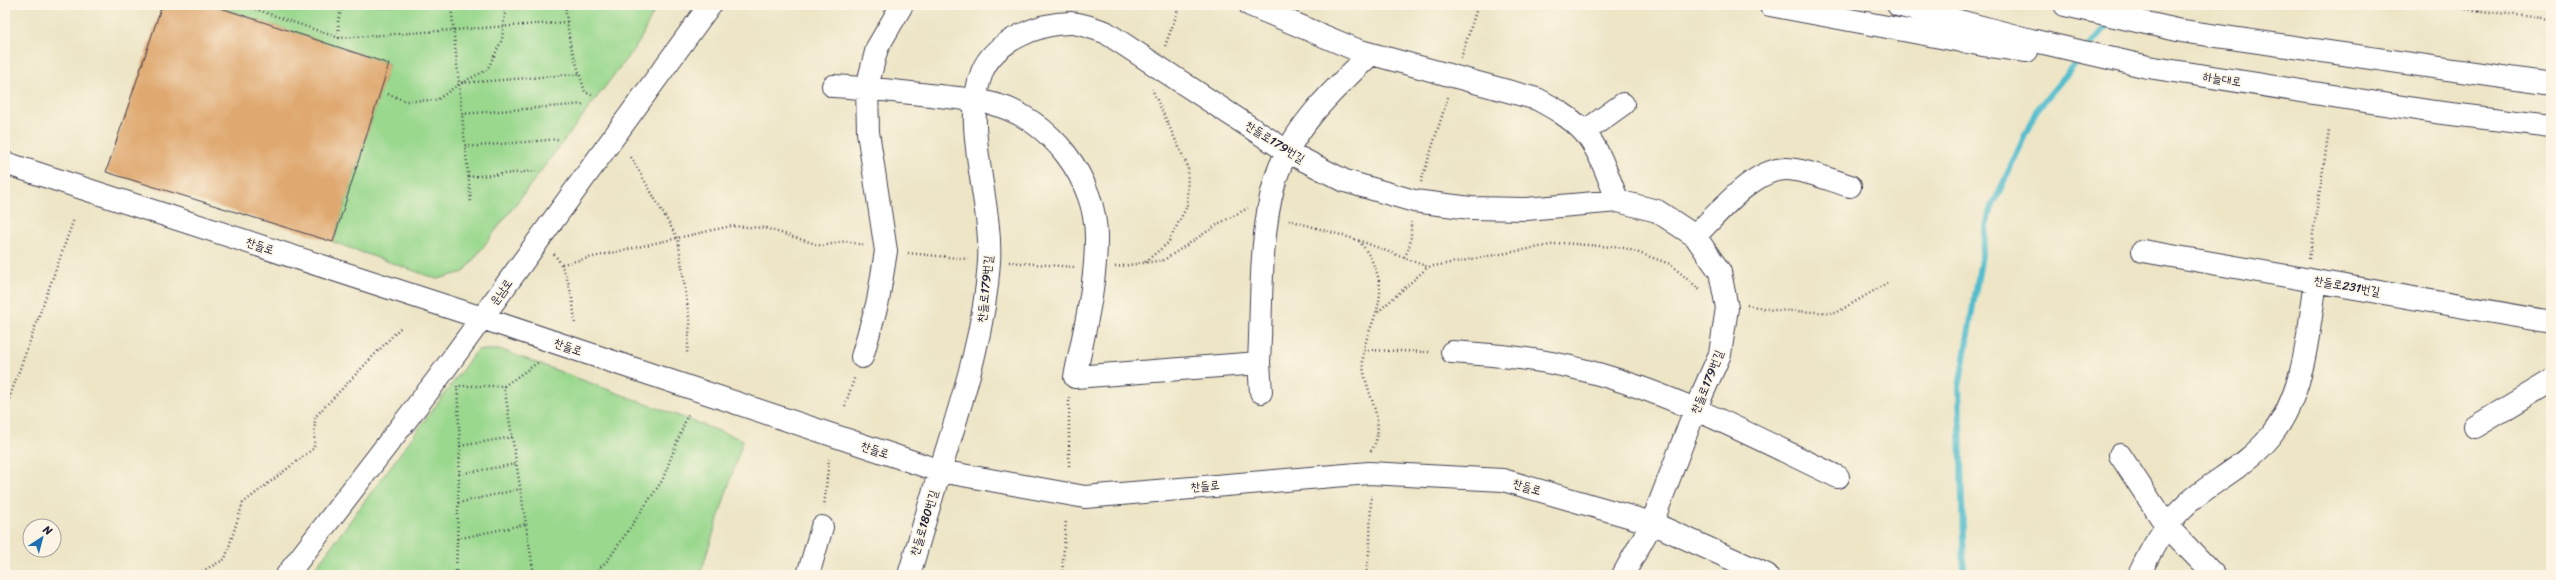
<svg xmlns="http://www.w3.org/2000/svg" width="2556" height="580" font-family="Sriracha,'Poor Story',sans-serif">
<style>
.green{fill:#9ad88e;stroke:#5e7d64}
.lines{fill:none;stroke-linecap:round;stroke-linejoin:round}
.stream{stroke:#52bdce;stroke-width:6}
.building{fill:#dfa86f}
.minor-casing{stroke:#403f50;stroke-width:24}
.highway-casing{stroke:#403f50;stroke-width:24}
.path{stroke:#403f50;stroke-width:2.5;stroke-dasharray:1 3;stroke-linecap:butt}
.minor{stroke:#fff;stroke-width:22}
.highway{stroke:#fff;stroke-width:22}
.labels{text-anchor:middle;stroke-width:3.5;stroke-linejoin:round;paint-order:stroke}
.street-label{font-size:12px;fill:#22223b;stroke:#fcf5e5}
</style>
<rect width="100%" height="100%" fill="#fcf5e5"/>
<filter id="ink" filterUnits="userSpaceOnUse"><feTurbulence type="fractalNoise" baseFrequency=".025" numOctaves="2"/><feDisplacementMap in="SourceGraphic" scale="8" xChannelSelector="R" yChannelSelector="G"/><feConvolveMatrix kernelMatrix="1 2 1 2 8 2 1 2 1" color-interpolation-filters="sRGB"/></filter>
<filter id="wash" filterUnits="userSpaceOnUse"><feTurbulence type="fractalNoise" baseFrequency=".012" numOctaves="4" result="noise"/><feDisplacementMap in="SourceGraphic" scale="16" xChannelSelector="R" yChannelSelector="G"/><feGaussianBlur stdDeviation="0.9" result="paint"/><feColorMatrix in="noise" values="0 0 0 0 0 0 0 0 0 0 0 0 0 0 0 0 0 1.4 0 .05"/><feComposite in="paint" operator="in"/></filter>
<g filter="url(#wash)">
<rect width="100%" height="100%" fill="#ede5c6"/>
<!-- green -->
<path class="green" d="M 212,5 L 657,5 L 639,42 L 464,272 L 437,279 L 333,242 L 389,64 Z
M 477,350 L 502,350 L 743,440 L 700,575 L 310,575 Z"/>
<g class="lines">
<!-- stream -->
<path class="stream" d="M 2088,48 L 2112,20
M 1964,575 L 1959,387 L 1989,214 L 2036,111 L 2081,57"/>
</g>
<g id="blocks">
<!-- building -->
<path class="building" d="M 162,5 L 212,5 L 389,64 L 333,242 L 106,172 Z"/>
</g>
</g>
<g filter="url(#ink)">
<use href="#blocks" fill-opacity="0" stroke="#403f50" stroke-width="1"/>
<g class="lines">
<!-- minor casing -->
<g class="minor-casing">
<path id="minor" d="M 1250,5 L 1357,50 L 1537,99 C 1554,108 1570,117 1583,131 C 1600,149 1608,178 1618,201
M 833,86 C 869,88 903,92 939,96 C 956,98 975,99 993,104 C 1050,118 1097,180 1096,239 C 1096,285 1084,332 1075,377 L 1259,363 C 1262,306 1259,235 1275,181 C 1290,130 1333,90 1371,54
M 1584,132 L 1623,104
M 5,163 L 482,318 L 940,471 L 1085,497 L 1369,473 L 1503,480 L 1652,523 L 1767,575
M 1695,236 C 1718,214 1753,168 1787,169 C 1807,170 1830,180 1850,186
M 2143,251 L 2551,322
M 1452,352 C 1498,355 1543,359 1587,371 C 1673,393 1758,439 1838,477
M 862,357 L 878,301 L 886,251 L 868,132 L 867,87 L 877,48 L 902,5
M 1259,363 L 1261,392
M 2475,427 L 2551,381
M 2120,455 L 2166,525 L 2214,575
M 287,575 L 436,381 L 710,5
M 808,575 L 822,527
M 909,575 C 921,535 932,494 945,455 C 965,391 985,328 989,262 C 993,203 961,126 982,72 C 994,41 1040,23 1070,23 C 1081,23 1095,29 1105,32 L 1288,152 L 1345,181 L 1414,201 L 1471,208 L 1526,209 L 1618,201 L 1657,211 L 1695,236 L 1720,272 L 1727,308 L 1720,354 L 1695,410 L 1652,523 L 1623,575
M 2139,575 C 2152,547 2165,524 2188,503 C 2215,479 2246,467 2271,436 C 2305,393 2308,333 2316,281"/>
</g>
<!-- highway casing -->
<g class="highway-casing">
<path id="highway" d="M 1770,5 L 1983,45 L 2027,51
M 1898,5 L 2031,40 L 2148,67 L 2435,112 L 2551,126
M 2065,5 L 2182,31 L 2551,84"/>
</g>
<!-- path -->
<path class="path" d="M 244,5 L 339,38 L 567,22
M 451,5 L 471,203
M 565,5 L 570,43 L 585,92 L 592,95
M 2430,5 L 2551,19
M 2479,11 L 2480,5
M 339,38 L 338,20 L 343,5
M 1165,46 L 1180,5
M 1461,58 L 1478,5
M 462,83 L 580,74
M 388,94 L 406,101 L 437,100 L 459,84 L 487,70 L 502,40 L 505,13 L 502,5
M 462,114 L 585,104
M 465,147 L 560,139
M 631,157 L 678,239 L 690,324 L 687,353
M 468,177 L 536,171
M 1421,182 L 1448,97
M 1289,220 L 1358,240 L 1428,267 L 1562,243 L 1625,248 L 1670,264 L 1701,291
M 1359,241 C 1369,253 1379,272 1380,288 C 1381,316 1361,337 1363,365 C 1365,393 1390,426 1370,452
M 908,253 L 968,259
M 554,254 C 570,274 573,300 575,324
M 1404,257 C 1412,246 1411,235 1411,222
M 2309,259 L 2329,131
M 1009,262 L 1074,267
M 1145,262 L 1168,243 L 1187,206 L 1188,167 L 1152,89
M 562,264 L 731,226 L 765,228 L 822,246 L 846,241 L 863,245
M 1115,267 L 1164,260 L 1220,223 L 1248,208
M 1747,305 L 1773,310 L 1836,313 L 1887,283
M 1378,312 L 1428,267
M 1364,350 L 1432,352
M 504,386 L 534,575
M 1069,397 L 1069,469
M 845,406 L 855,376
M 5,410 L 74,219
M 460,446 L 512,437
M 459,474 L 516,464
M 458,503 L 520,489
M 824,507 L 829,459
M 457,539 L 526,524
M 195,575 L 225,559 L 243,503 L 314,448 L 315,417 L 401,327
M 456,575 L 460,446 L 457,386 L 504,386 L 540,361
M 592,575 L 608,560 L 662,481 L 688,414
M 1062,575 L 1066,520
M 1366,575 L 1370,544 L 1371,495"/>
<!-- minor -->
<use href="#minor" class="minor"/>
<!-- highway -->
<use href="#highway" class="highway"/>
</g>
</g>
<g class="labels">
<!-- street labels -->
<g class="street-label">
<text transform="translate(2222 79) rotate(9)" y="4">하늘대로</text>
<text transform="translate(1275 142) rotate(32)" y="4">찬들로179번길</text>
<text transform="translate(260 246) rotate(18)" y="4">찬들로</text>
<text transform="translate(2347 286) rotate(10)" y="4">찬들로231번길</text>
<text transform="translate(985 289) rotate(-84)" y="4">찬들로179번길</text>
<text transform="translate(501 292) rotate(-54)" y="4">운남로</text>
<text transform="translate(568 347) rotate(19)" y="4">찬들로</text>
<text transform="translate(1707 382) rotate(-68)" y="4">찬들로179번길</text>
<text transform="translate(875 450) rotate(18)" y="4">찬들로</text>
<text transform="translate(1205 486) rotate(-5)" y="4">찬들로</text>
<text transform="translate(1527 487) rotate(16)" y="4">찬들로</text>
<text transform="translate(924 523) rotate(-73)" y="4">찬들로180번길</text>
</g>
</g>
<!-- margin -->
<rect width="2556" height="580" fill="none" stroke="#fcf5e5" stroke-width="20"/>
<!-- north arrow -->
<g transform="translate(42 538) rotate(36)"><circle r="19" fill="#fcf5e5" stroke="#a5a1a1"/>
<path d="M0-3L7 15L0 10L-7 15Z" fill="#1f6fb2"/>
<text y="-6" font-size="11" font-weight="bold" text-anchor="middle" fill="#22223b">N</text>
</g>
</svg>
